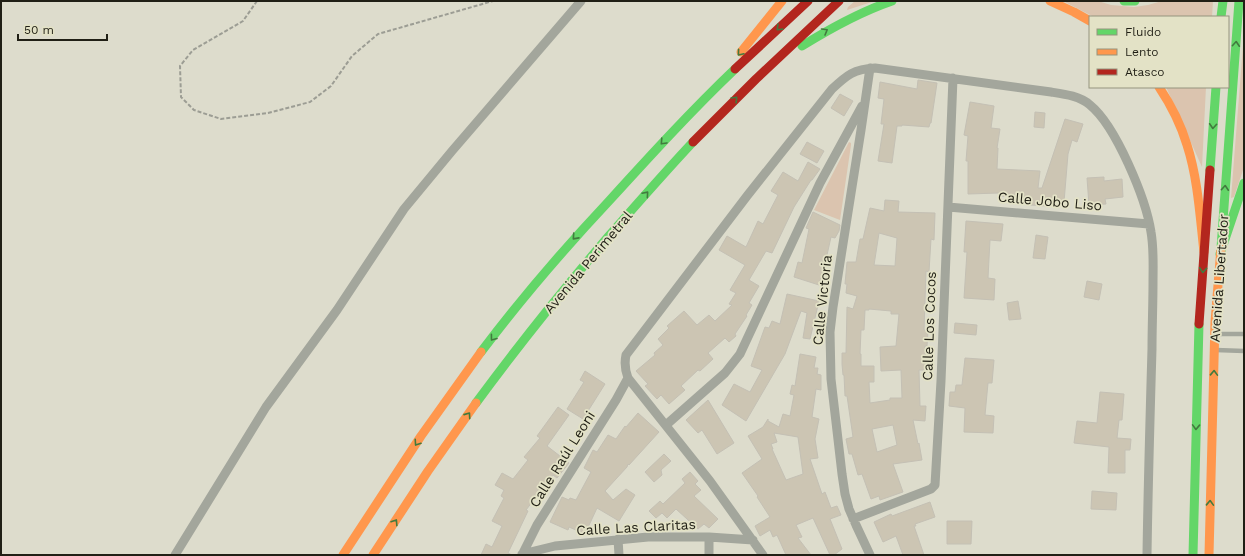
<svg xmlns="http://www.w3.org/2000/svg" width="1245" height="556" font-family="'Work Sans',sans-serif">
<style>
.green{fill:#dbc4af}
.building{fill:#ccc5b3;stroke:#c4c0b4;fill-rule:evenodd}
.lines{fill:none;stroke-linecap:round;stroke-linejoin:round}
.path{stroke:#9c9d94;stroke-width:2;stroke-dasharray:4 2;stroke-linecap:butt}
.lane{stroke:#a3a69c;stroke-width:4.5}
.street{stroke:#a3a69c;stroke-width:9}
.fast{stroke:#63d668;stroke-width:9}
.slow{stroke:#ff974d;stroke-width:9}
.jam{stroke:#b3261e;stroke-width:9}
.oneway{stroke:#427a3e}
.labels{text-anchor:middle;stroke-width:3.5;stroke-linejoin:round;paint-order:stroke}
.street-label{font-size:14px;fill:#201f15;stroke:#e3e2c6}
</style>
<rect width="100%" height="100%" fill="#dddccc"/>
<!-- green -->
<path class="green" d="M 855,1 L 875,1 L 847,10 L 848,7 Z
M 1063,1 L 1098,1 L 1111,5 L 1134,7 L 1148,5 L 1162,1 L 1213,1 L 1212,17 L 1094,17 Z
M 1244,33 L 1244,167 L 1234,197 L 1231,198 Z
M 1166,87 L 1206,87 L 1202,167 Z
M 849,142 L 851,143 L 851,145 L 840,220 L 814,210 Z"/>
<!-- building -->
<path class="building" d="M 918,80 L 937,83 L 931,123 L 930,123 L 929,127 L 902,125 L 902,126 L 897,126 L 892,163 L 878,161 L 884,124 L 881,124 L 884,99 L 878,98 L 880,82 L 917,89 Z
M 840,94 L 853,101 L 844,116 L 831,108 Z
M 970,102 L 994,106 L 991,128 L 1000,129 L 997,148 L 998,148 L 997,169 L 1040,171 L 1038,188 L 1042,188 L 1065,119 L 1083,124 L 1077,142 L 1072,140 L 1068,154 L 1064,202 L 1047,201 L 1046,206 L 1030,205 L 1030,197 L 999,196 L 999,193 L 968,194 L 968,161 L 966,161 L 968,136 L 964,135 Z
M 1035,112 L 1045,113 L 1044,128 L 1034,127 Z
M 807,142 L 824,151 L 817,163 L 800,154 Z
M 808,162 L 820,169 L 812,180 L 811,180 L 794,207 L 772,253 L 766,251 L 749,280 L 759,286 L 749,303 L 752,305 L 746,315 L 747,316 L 735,334 L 736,336 L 729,342 L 725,338 L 708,353 L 713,359 L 700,371 L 698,370 L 681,386 L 685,390 L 669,404 L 661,395 L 657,399 L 645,386 L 648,384 L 636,371 L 655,355 L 654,353 L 663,345 L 658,339 L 669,328 L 667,326 L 684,311 L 697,325 L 709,315 L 715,321 L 732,305 L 729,304 L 736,293 L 730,290 L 745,265 L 719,250 L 727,236 L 746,247 L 758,221 L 763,224 L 778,195 L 771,191 L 783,172 L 798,181 Z
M 1104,177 L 1104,181 L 1122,179 L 1123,197 L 1105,199 L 1106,204 L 1089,205 L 1087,178 Z
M 885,200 L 899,201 L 898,212 L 935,213 L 934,240 L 931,239 L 929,272 L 926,271 L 924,330 L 928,331 L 927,346 L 925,346 L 926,370 L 919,370 L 920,406 L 926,406 L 925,421 L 913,420 L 918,444 L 919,443 L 922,460 L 893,464 L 903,492 L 880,500 L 879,496 L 871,499 L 862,474 L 858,475 L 852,454 L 849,454 L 846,439 L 853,437 L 847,396 L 845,396 L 844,375 L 843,375 L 842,364 L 842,353 L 846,353 L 847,307 L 853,309 L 857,296 L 846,293 L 847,284 L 845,284 L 847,262 L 856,262 L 860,239 L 863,239 L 870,208 L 884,211 ZM 879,233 L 897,238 L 895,266 L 874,265 ZM 869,309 L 891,311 L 891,314 L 899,314 L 896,346 L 880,347 L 881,371 L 901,370 L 902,398 L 890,398 L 890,400 L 870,403 L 869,382 L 874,382 L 874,366 L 861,366 L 861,354 L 860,354 L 861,330 L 864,330 L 865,310 L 869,310 ZM 893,425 L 897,445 L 877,452 L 872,429 Z
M 813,212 L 840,225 L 839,231 L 835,238 L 831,237 L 825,264 L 819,285 L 794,277 L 798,262 L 802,263 L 809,229 L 806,228 Z
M 966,221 L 1003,224 L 1001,241 L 990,240 L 988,278 L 995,279 L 994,300 L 964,298 L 967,252 L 964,252 Z
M 1036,235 L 1048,237 L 1045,259 L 1033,258 Z
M 1087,281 L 1102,284 L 1099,300 L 1084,297 Z
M 787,294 L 819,301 L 810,339 L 803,338 L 807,313 L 801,311 L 785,354 L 746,421 L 722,405 L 734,384 L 750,392 L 762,370 L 751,366 L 765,327 L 769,328 L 772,321 L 780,324 Z
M 1018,301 L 1021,319 L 1009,320 L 1007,303 Z
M 955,323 L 977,325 L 976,335 L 954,333 Z
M 800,354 L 816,357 L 814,368 L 818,368 L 817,374 L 821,375 L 821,390 L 816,389 L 812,417 L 819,419 L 815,439 L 818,458 L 810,459 L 822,494 L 825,492 L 831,508 L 837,506 L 841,515 L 830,519 L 842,549 L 834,555 L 830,555 L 813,518 L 796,525 L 802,537 L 798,538 L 811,555 L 786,555 L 777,535 L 773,537 L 770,530 L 760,536 L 755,526 L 770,517 L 757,497 L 758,496 L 742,473 L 762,459 L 748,436 L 763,427 L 768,419 L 768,421 L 779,427 L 783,414 L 790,416 L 794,395 L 790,394 L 792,385 L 795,386 ZM 774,433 L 798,437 L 803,474 L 786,480 L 772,449 L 773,449 L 771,444 L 777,442 Z
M 965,358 L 994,360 L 992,383 L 988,383 L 985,415 L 994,416 L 993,433 L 964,432 L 965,408 L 949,406 L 950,392 L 955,392 L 956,385 L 962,385 Z
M 585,371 L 605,384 L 583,419 L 567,409 L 584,382 L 580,380 Z
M 1100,392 L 1124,394 L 1122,420 L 1119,420 L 1117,438 L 1131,439 L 1130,450 L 1125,450 L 1125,473 L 1108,473 L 1109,447 L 1074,443 L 1077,421 L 1097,423 Z
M 708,400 L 734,443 L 717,454 L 702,430 L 698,433 L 686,420 Z
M 558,407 L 569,415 L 547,446 L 569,463 L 557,478 L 553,475 L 526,510 L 528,511 L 508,553 L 512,555 L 481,555 L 486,544 L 492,547 L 502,526 L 492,521 L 504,498 L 501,496 L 504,490 L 495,485 L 502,473 L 513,479 L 528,460 L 524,457 L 540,438 L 537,436 Z
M 638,413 L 659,432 L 629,465 L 628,464 L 627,467 L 605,491 L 613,500 L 626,489 L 635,495 L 619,521 L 597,508 L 585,534 L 569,527 L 568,530 L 550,522 L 562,497 L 569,500 L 570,498 L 576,500 L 591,472 L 584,468 L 593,450 L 597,452 L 608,435 L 616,439 L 625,426 L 626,427 Z
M 664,454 L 671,461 L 661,470 L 662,475 L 654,482 L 645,472 Z
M 690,472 L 698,481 L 695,484 L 701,490 L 694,496 L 718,519 L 709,528 L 704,524 L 698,529 L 676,509 L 667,518 L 662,513 L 656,518 L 649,511 L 660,501 L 663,504 L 685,483 L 682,479 Z
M 1092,491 L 1117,493 L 1116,510 L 1091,509 Z
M 930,502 L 935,517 L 915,524 L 916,526 L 914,526 L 924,555 L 903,555 L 896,536 L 883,542 L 874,522 L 891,514 L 892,516 Z
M 947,521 L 972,521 L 971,544 L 947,544 Z"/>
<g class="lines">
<!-- path -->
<path class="path" d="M 257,1 L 243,21 L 193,50 L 180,66 L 181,97 L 194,110 L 221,119 L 268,113 L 310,102 L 331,86 L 352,56 L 378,34 L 493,1"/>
<!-- lane -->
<path class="lane" d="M 1218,334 L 1244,334
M 1216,350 L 1244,351"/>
<!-- street -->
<path class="street" d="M 870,68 L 861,130 L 833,307 L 830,332 L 831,379 L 842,474 L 845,494 L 849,509 L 856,525 L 870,555
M 948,207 L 1149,224
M 666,425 L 725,373 L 740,354 L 820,183 L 862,106
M 853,519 L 931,489 L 935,485 L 941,381 L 953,78
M 709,537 L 709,555
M 618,539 L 619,555
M 522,554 L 555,546 L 648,537 L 709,537 L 753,540
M 175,555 L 266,407 L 337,310 L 404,209 L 452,151 L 581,1
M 522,555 L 537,525 L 616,400 L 628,378
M 763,555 L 710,481 L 628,378 C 625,370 624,364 626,355 L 747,196 L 832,89 C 847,75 854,69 875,68 L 1051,92 C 1064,94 1080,96 1090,105 C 1116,126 1146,199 1151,232 C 1154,249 1153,266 1153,283 C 1153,305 1152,327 1152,349 C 1150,418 1148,486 1147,555"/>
<!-- fast -->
<path class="fast" d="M 1124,1 L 1135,1
M 1221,17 L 1223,1
M 802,46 C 831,28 860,12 892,1
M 1210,170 L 1216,87
M 1221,248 L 1239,1
M 1220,254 L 1244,183
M 481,352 C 521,299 564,249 609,201 C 650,156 691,111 735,69
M 476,403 C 518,346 562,291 608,237 C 636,205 664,173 693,142
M 1193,555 L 1199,324"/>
<!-- slow -->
<path class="slow" d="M 1050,1 L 1074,12 L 1090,21
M 741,52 L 782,1
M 1159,87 C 1171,105 1181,125 1187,145 C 1198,179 1200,217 1204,252
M 343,555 L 421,436 L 481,352
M 373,555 L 428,471 L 476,403
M 1209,555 L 1215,322 L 1221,248"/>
<!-- jam -->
<path class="jam" d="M 735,69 L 808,1
M 693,142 L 756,79 L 839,1
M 1199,324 L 1210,170"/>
</g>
<!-- one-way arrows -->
<defs><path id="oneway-chevron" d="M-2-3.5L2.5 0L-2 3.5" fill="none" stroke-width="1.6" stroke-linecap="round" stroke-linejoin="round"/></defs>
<g class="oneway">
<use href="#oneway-chevron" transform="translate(779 28) rotate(136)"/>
<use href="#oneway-chevron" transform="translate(825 31) rotate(-30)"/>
<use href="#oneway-chevron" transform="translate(1236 44) rotate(-86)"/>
<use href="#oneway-chevron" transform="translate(740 53) rotate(130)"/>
<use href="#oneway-chevron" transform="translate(735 99) rotate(-45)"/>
<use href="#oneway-chevron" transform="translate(1213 126) rotate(94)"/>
<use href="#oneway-chevron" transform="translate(663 142) rotate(133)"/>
<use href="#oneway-chevron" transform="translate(1225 188) rotate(-86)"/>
<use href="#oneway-chevron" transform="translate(646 194) rotate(-49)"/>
<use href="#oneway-chevron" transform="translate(575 237) rotate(132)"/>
<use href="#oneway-chevron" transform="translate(1203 270) rotate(94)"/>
<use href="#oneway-chevron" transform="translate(493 338) rotate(127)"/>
<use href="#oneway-chevron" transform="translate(1214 373) rotate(-88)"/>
<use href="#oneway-chevron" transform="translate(468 415) rotate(-55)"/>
<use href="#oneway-chevron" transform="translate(1196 427) rotate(92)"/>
<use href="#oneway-chevron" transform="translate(417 443) rotate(124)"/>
<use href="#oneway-chevron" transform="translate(1210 503) rotate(-88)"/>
<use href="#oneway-chevron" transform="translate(395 522) rotate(-57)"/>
</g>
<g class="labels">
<!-- street labels -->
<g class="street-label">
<text transform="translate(1050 201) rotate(5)" y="5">Calle Jobo Liso</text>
<text transform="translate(588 262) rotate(-50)" y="5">Avenida Perimetral</text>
<text transform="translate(1219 278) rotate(-86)" y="5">Avenida Libertador</text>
<text transform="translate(822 300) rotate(-84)" y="5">Calle Victoria</text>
<text transform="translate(929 326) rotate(-88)" y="5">Calle Los Cocos</text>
<text transform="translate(562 459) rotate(-58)" y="5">Calle Raúl Leoni</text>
<text transform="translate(636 527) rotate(-3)" y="5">Calle Las Claritas</text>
</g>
</g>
<!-- border -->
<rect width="1245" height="556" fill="none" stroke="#201f15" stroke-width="4"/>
<!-- legend -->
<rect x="1089" y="16" width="140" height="72" fill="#e3e2c6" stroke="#95947f"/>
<rect x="1097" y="29" width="20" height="6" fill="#63d668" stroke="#95947f"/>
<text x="1125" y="36" font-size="12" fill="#201f15">Fluido</text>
<rect x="1097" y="49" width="20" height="6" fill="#ff974d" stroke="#95947f"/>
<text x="1125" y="56" font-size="12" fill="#201f15">Lento</text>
<rect x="1097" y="69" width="20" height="6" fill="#b3261e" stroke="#95947f"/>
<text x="1125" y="76" font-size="12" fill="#201f15">Atasco</text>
<!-- scale -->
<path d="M18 34v6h89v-6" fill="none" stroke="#201f15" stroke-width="2"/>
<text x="24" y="34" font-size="12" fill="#201f15" stroke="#e3e2c6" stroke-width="3" paint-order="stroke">50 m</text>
</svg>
